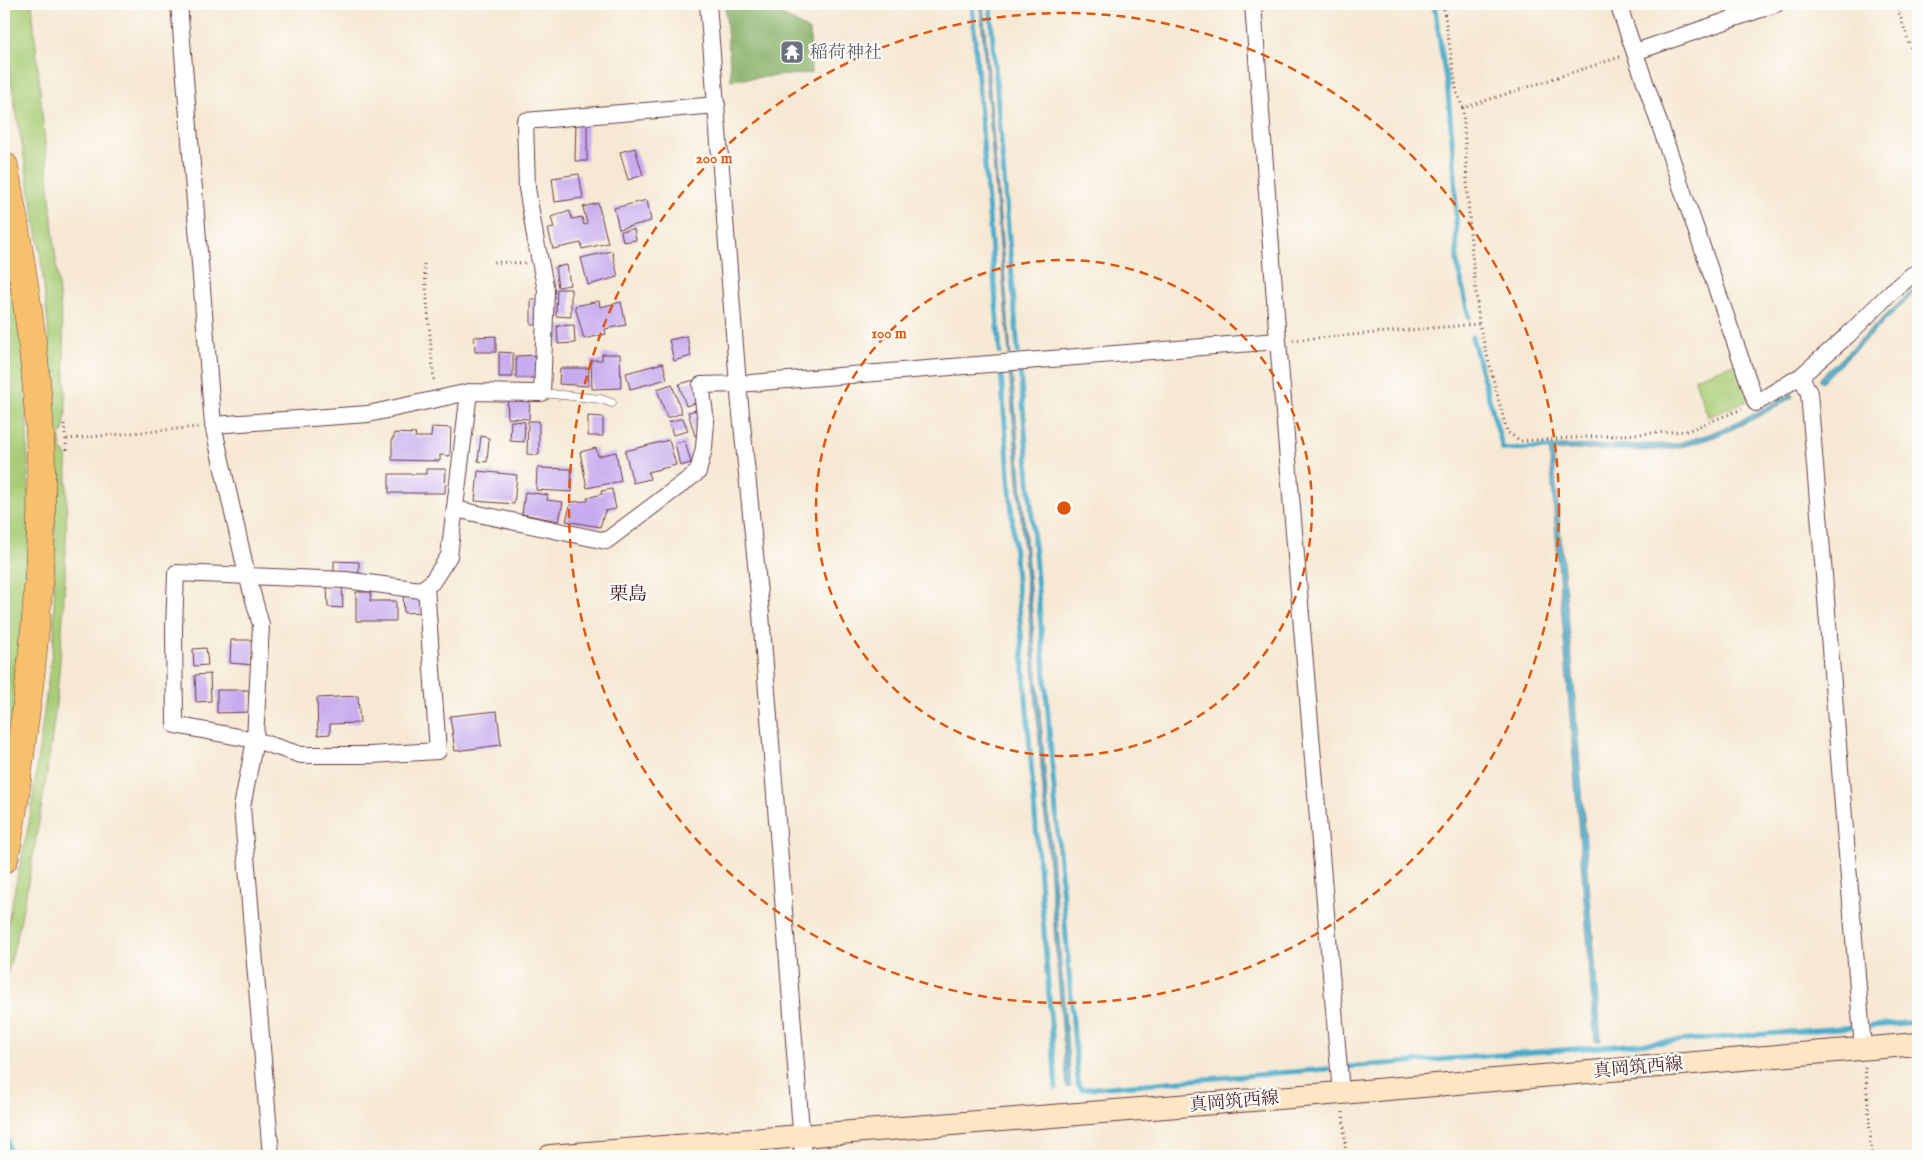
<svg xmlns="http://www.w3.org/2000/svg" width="1922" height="1160" font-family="'IM FELL English','Noto Serif JP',serif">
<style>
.green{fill:#a9cd77;stroke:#7a7651}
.forest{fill:#86b068;stroke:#68684a}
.water{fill:#49abc9;stroke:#4a657a}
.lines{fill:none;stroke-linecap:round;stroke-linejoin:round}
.stream{stroke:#49abc9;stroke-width:5}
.building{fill:#c7abef}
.service-casing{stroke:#643d44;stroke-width:9}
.minor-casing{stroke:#643d44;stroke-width:18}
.secondary-casing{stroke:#643d44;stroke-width:24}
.trunk-casing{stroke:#643d44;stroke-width:29}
.path{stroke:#643d44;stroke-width:3;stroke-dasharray:1 4;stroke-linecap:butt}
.service{stroke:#fff;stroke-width:8}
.minor{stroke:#fff;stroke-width:16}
.secondary{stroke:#fce6c4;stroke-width:22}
.trunk{stroke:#f7c06c;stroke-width:28}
.ring{fill:none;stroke:#e0560e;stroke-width:2.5;stroke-dasharray:9 6}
.labels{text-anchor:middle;stroke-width:4.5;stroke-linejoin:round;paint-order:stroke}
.worship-label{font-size:18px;fill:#5b616d;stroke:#fdfcf7;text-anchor:start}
.street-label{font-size:18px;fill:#4a1f2b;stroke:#fdfcf7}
.neighbourhood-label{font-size:19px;fill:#4a1f2b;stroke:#fdfcf7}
.centre{fill:#e0560e;stroke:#fdfcf7;stroke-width:2.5}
.ring-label{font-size:15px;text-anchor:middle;font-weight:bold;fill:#e0560e;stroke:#fdfcf7;stroke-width:4.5;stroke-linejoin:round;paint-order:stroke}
</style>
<rect width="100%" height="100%" fill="#fdfcf7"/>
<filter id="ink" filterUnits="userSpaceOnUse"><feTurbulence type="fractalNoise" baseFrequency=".02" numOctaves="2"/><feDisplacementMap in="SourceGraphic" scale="10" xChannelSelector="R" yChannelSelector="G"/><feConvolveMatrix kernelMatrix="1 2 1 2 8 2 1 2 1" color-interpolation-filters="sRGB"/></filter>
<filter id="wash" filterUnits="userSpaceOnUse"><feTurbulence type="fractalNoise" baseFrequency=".0096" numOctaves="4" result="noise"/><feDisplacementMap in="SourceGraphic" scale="20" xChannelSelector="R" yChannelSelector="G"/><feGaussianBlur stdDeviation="1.12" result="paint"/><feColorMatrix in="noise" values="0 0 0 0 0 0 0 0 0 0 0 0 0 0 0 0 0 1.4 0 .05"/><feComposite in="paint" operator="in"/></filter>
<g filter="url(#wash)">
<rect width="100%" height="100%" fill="#f6e8d3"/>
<!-- green -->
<path class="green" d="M 6,4 L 32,4 L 64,347 L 66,414 L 63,433 L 60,435 L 61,449 L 67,456 C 67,519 66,582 61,645 C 57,708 48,771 37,833 C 28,885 19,936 4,985 L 4,940 L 30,818 L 54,637 L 54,525 L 48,326 L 40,250 L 9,70 Z
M 1904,4 L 1918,4 L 1918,44 Z
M 11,248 L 25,338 L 31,598 L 4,821 L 4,505 L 9,404 L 5,249 Z
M 1737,363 L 1749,400 L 1708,417 L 1694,378 Z"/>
<!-- forest -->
<path class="forest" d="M 725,4 L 764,4 L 810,31 L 811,73 L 731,80 Z"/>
<!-- water -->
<path class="water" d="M 980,4 L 983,4 L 1011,355 L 1009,355 Z
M 1918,285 L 1918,289 L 1822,382 L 1819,379 Z
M 1012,369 L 1071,1087 L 1067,1088 L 1009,370 Z
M 1792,393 L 1793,397 C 1758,417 1715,442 1674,448 C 1634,454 1593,447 1553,451 L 1571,648 L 1601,1041 L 1595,1041 L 1549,446 L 1675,444 L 1709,434 L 1748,417 Z"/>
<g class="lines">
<!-- stream -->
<path class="stream" d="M 972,4 L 1000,353
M 990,4 L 1018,352
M 1434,4 L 1448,93 L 1455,176 L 1457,262 L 1469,317
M 1472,337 L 1503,449 L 1554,448
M 1020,369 L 1078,1084 L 1082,1089 L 1328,1069
M 1001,372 L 1056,1088
M 1871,1026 L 1918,1022
M 1347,1067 L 1853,1027
M 4,1123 L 10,1156"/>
</g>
<g id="blocks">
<!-- building -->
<path class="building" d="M 587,119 L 587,161 L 575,161 L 576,120 Z
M 635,148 L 643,175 L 628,180 L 620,152 Z
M 579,174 L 583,198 L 555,202 L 552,178 Z
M 647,200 L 651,221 L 619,229 L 614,208 Z
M 598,203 L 608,243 L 582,249 L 581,243 L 553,249 L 548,229 L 554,228 L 551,217 L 570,211 L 572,219 L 582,217 L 584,225 L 587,224 L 583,207 Z
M 634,229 L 636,240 L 623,242 L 621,231 Z
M 612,251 L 618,277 L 588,285 L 581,258 Z
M 567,265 L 570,285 L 558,287 L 555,267 Z
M 557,289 L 571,289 L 571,317 L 556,316 Z
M 531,299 L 542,299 L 543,325 L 531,325 Z
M 599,301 L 600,307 L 621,302 L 626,325 L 605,329 L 606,334 L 584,339 L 575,306 Z
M 574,325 L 575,343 L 558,344 L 557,326 Z
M 496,336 L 496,352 L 475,352 L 474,337 Z
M 687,336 L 691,356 L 674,361 L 669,340 Z
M 499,352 L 513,353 L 513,377 L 499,377 Z
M 602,354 L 620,354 L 621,388 L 592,389 L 591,360 L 602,360 Z
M 540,355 L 541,378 L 516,378 L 516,356 Z
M 663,363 L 667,379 L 630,389 L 626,373 Z
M 560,368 L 589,368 L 588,386 L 559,384 Z
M 695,380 L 701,401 L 686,406 L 679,384 Z
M 672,384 L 682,413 L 667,418 L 657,389 Z
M 507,394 L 530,396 L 529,419 L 508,418 Z
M 701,409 L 702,434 L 695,436 L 688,412 Z
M 588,416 L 603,417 L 603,436 L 588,436 Z
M 683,418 L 688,431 L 673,435 L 669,422 Z
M 511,421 L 525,422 L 524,442 L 510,441 Z
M 528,421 L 539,421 L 539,455 L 527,454 Z
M 432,427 L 451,428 L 450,456 L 440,455 L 440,461 L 392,460 L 392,438 L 394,438 L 394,433 L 416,434 L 415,437 L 431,437 Z
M 481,436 L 489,438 L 487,462 L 478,461 Z
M 669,440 L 676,465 L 648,472 L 650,479 L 633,483 L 625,451 Z
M 685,441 L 691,463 L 680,466 L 675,443 Z
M 596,448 L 598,456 L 616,452 L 621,481 L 587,488 L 580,452 Z
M 537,468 L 571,469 L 572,492 L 536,490 Z
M 426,469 L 446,469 L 445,493 L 389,493 L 389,474 L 426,474 Z
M 478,471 L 517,475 L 514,504 L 475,501 Z
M 612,489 L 616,509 L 605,511 L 600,527 L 566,521 L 571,502 L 588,501 L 587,498 L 602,494 L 601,491 Z
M 525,492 L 548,495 L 547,500 L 563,502 L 559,521 L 522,514 Z
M 334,561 L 359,562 L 359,573 L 334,572 Z
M 327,586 L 342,587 L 343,608 L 328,607 Z
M 356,592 L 371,592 L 370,601 L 396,601 L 396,621 L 356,621 Z
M 403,594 L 421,594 L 422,612 L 404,613 Z
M 231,640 L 254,640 L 253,665 L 230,663 Z
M 206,648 L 208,665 L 194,666 L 193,649 Z
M 210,674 L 211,701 L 196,702 L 195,675 Z
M 217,690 L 249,690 L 249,712 L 217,713 Z
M 358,696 L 360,723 L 330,724 L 330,734 L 318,735 L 317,698 Z
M 497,711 L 501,745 L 455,751 L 450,716 Z"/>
</g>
</g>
<g filter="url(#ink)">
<use href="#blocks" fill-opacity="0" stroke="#643d44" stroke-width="1"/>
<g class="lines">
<!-- service casing -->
<g class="service-casing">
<path id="service" d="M 542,393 L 601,399 L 612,403"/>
</g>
<!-- minor casing -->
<g class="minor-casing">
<path id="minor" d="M 179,4 L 213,425 L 247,575 L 261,625 L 255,740 L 242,807 L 271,1156
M 708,4 L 738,384 L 761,614 L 803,1156
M 1253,4 L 1278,341 L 1341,1093
M 1618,4 L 1756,403 L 1801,376 L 1847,336 L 1891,292 L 1912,275 L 1918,272
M 1635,52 L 1776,4
M 1801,376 L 1809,393 L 1863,1048
M 213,425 L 368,414 L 469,392 L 542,393 L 546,290 L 536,242 L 527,188 L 525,121 L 717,105
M 455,509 L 606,541 L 698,472 L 704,448 L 706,421 L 701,385 L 738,384 L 1278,341
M 426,587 L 438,751 L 370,755 L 301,755 L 255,740 L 175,725 L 174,629 L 176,573 L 345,580 L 421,590 L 432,582 L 449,556 L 469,392"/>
</g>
<!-- secondary casing -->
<g class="secondary-casing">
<path id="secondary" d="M 550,1156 L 1341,1093 L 1918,1044"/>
</g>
<!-- trunk casing -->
<g class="trunk-casing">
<path id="trunk" d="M 4,166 C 22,264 39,364 41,465 C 43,552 36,639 24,725 C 18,769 14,815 4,859"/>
</g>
<!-- path -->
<path class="path" d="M 1443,4 L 1457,93 L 1463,108
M 1896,4 L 1918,69
M 1620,57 L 1463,108 L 1470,232 L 1479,324 L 1507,432 L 1521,441 L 1687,431 L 1742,409
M 494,262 L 526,263
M 424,264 L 434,383
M 1293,340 L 1479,324
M 64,424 L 67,451
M 67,439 L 198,427
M 1865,1067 L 1872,1156
M 1343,1112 L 1346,1156"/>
<!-- service -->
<use href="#service" class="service"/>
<!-- minor -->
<use href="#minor" class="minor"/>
<!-- secondary -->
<use href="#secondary" class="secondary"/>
<!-- trunk -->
<use href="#trunk" class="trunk"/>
</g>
</g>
<!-- distance rings -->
<g class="ring">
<circle cx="1064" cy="508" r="248"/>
<circle cx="1064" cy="508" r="495"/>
</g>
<!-- icons -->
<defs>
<g id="temple-square" transform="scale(1.25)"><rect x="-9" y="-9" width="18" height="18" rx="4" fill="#6b7280" stroke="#fdfcf7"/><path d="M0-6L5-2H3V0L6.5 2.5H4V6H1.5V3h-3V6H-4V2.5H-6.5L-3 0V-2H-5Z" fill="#fff"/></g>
</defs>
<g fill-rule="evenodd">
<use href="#temple-square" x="792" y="52"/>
</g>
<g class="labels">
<!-- worship labels -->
<g class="worship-label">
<text x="810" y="58">稲荷神社</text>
</g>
<!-- street labels -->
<g class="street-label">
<text transform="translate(1638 1067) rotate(-5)" y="6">真岡筑西線</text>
<text transform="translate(1234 1101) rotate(-5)" y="6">真岡筑西線</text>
</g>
<!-- neighbourhood labels -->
<g class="neighbourhood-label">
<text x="628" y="600">栗島</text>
</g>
</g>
<circle cx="1064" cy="508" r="8" class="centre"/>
<g class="ring-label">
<text x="714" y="163">200 m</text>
<text x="889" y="338">100 m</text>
</g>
<!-- margin -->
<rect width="1922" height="1160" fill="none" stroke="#fdfcf7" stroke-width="20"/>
</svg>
